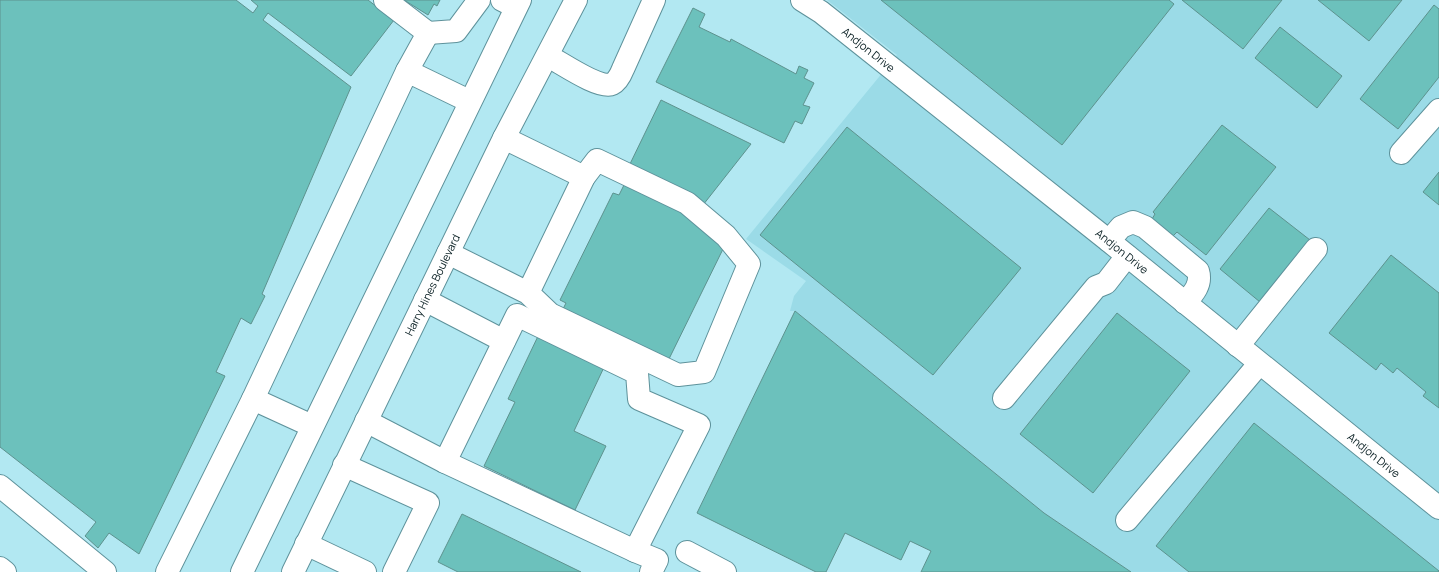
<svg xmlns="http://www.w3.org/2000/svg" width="1439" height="572" font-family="Manrope,sans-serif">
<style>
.built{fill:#9bdbe7}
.building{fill:#6cc1bc;stroke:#5d928e}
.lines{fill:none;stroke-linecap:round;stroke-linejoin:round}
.minor-casing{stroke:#5e929b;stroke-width:24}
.major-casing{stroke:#5e929b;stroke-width:24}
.minor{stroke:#fff;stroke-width:22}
.major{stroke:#fff;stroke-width:22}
.labels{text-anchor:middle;stroke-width:3;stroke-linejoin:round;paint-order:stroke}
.street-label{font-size:11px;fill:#081e22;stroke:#c8f3fb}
</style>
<rect width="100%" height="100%" fill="#b2e8f2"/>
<!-- built -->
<path class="built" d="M 827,0 L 1439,0 L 1439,572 L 1131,572 L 1044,513 L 795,311 L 790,311 L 794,296 L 806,281 L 746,239 L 897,55 Z"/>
<!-- building -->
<path class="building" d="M 0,0 L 236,0 L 253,13 L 258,6 L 251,0 L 368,0 L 394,20 L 351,76 L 268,13 L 263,20 L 351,87 L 262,294 L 265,296 L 251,324 L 241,318 L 216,372 L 225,376 L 139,554 L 109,533 L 98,548 L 85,536 L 96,522 L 0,447 Z
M 404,0 L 440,0 L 437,6 L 434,4 L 428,15 Z
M 881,0 L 1169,0 L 1174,4 L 1062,145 Z
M 1182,0 L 1282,0 L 1243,49 Z
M 1318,0 L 1402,0 L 1369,41 Z
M 1434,5 L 1439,9 L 1439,77 L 1398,129 L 1360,99 Z
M 693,8 L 705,14 L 699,27 L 730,42 L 731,39 L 796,74 L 799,66 L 808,70 L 804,78 L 814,83 L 803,105 L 810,107 L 802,124 L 795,121 L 784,143 L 656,82 Z
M 1280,27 L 1342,76 L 1317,108 L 1255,58 Z
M 661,100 L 751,144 L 703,205 L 629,166 Z
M 1222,125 L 1276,167 L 1206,255 L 1177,232 L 1173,236 L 1152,219 L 1155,214 L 1153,212 Z
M 847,127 L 1021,268 L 933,375 L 760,235 Z
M 1439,172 L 1439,205 L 1423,192 Z
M 626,181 L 682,209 L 725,245 L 667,363 L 562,311 L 566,303 L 560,300 L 613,193 L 619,195 Z
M 1269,208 L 1310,240 L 1260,302 L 1220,269 Z
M 1391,255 L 1439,293 L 1439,408 L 1423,396 L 1426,392 L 1397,368 L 1393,373 L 1381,363 L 1376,370 L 1329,333 Z
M 795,311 L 1044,513 L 1131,572 L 921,572 L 931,551 L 910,541 L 901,560 L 845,533 L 826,572 L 816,572 L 697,513 Z
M 1117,313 L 1190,371 L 1093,493 L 1020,434 Z
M 540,332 L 606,363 L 574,431 L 606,446 L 575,510 L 484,466 L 515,402 L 508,399 Z
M 1254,423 L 1439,571 L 1439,572 L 1189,572 L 1156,546 Z
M 462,514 L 581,572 L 458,572 L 438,562 Z"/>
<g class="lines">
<!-- minor casing -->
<g class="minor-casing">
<g id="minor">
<path d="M 385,0 L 428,33 L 407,71"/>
<path d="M 502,0 L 516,7"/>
<path id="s1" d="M 802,0 L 821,12 L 1109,241 L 1439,508"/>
<path d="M 428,33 L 456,31 L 479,0"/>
<path d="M 548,56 C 560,62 600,90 612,84 C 618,81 621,74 623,69 L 654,0"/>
<path d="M 504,138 L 584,177"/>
<path d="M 1401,153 L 1439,110"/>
<path d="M 1109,241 L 1121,227 L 1133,222 L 1145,227 L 1198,271 C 1202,284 1194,293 1185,303"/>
<path d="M 448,253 L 528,293 L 550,314 L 678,375 L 704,372 L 749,264 L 726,236 L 687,203 L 597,160 L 584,177 L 528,293"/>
<path d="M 425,300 L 504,341"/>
<path d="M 1238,346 L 1316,249"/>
<path d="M 1004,398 L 1096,287 L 1106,283 L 1127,256"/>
<path d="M 253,399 L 312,426"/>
<path d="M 366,421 L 445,462 L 635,551 L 657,560 L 651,572"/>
<path d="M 445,462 L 517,315 L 637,373 L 639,399 L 699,425 L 635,551"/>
<path d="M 344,465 L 428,503 L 394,572"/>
<path d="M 0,486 L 105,572"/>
<path d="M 1127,520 L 1259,364"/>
<path d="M 306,544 L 365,572"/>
<path d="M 687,552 L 725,572"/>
<path d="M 0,568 L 5,572"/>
<path d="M 167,572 L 253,399 L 407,71 L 469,101"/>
</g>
</g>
<!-- major casing -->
<g class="major-casing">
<g id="major">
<path d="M 242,572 L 520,0"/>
<path id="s2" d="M 293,572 L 504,138 L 576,0"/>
</g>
</g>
<!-- minor -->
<use href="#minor" class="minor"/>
<!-- major -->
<use href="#major" class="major"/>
</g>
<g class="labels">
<!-- street labels -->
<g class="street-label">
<text dy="4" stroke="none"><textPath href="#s1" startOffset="83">Andjon Drive</textPath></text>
<text dy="4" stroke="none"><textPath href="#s1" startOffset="407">Andjon Drive</textPath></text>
<text dy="4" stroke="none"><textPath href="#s2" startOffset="319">Harry Hines Boulevard</textPath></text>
<text dy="4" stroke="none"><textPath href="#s1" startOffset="731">Andjon Drive</textPath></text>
</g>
</g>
</svg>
